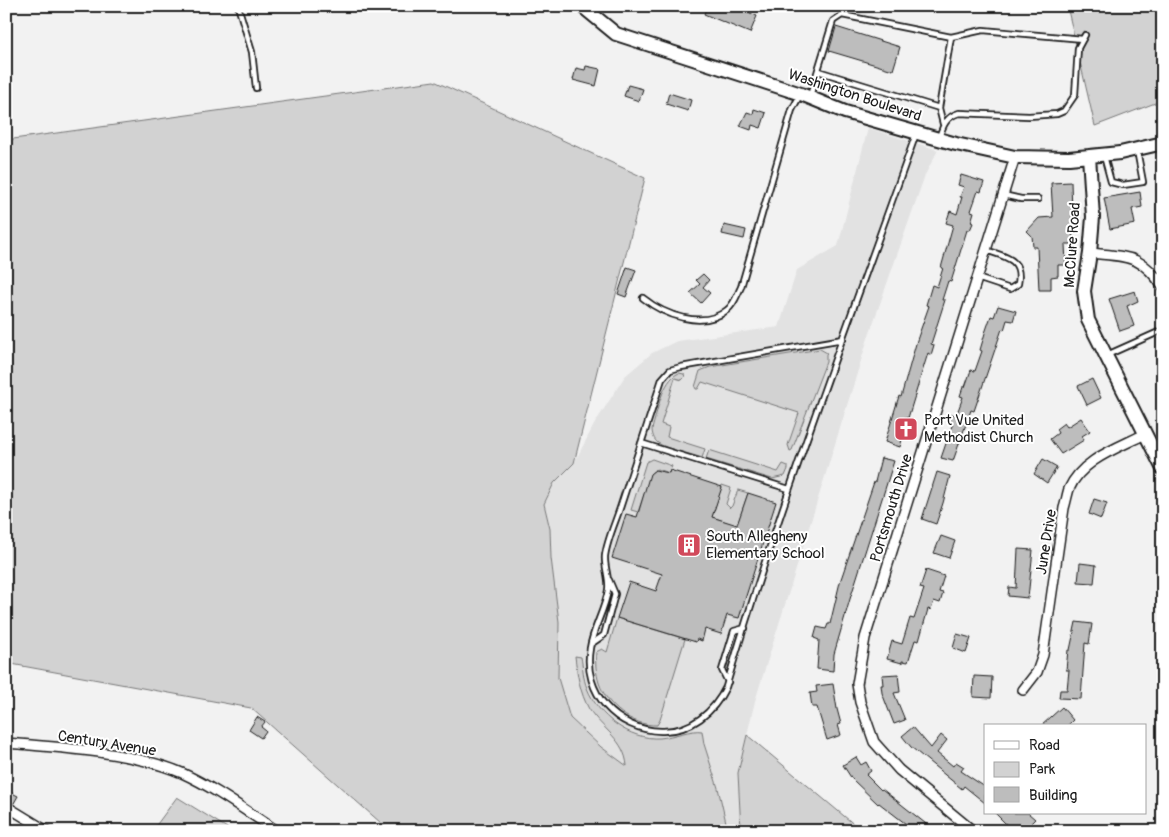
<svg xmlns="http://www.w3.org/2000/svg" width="1169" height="837" font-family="Pangolin,sans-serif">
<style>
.built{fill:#e2e2e2}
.green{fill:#d2d2d2;stroke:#777}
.building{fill:#bdbdbd;stroke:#1c1c1c}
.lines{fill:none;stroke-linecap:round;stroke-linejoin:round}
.lane-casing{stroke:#1c1c1c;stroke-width:8}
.street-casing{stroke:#1c1c1c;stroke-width:12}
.secondary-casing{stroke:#1c1c1c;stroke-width:16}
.lane{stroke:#fff;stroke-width:4.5}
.street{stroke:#fff;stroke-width:9}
.secondary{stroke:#fff;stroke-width:12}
.labels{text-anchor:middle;stroke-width:4;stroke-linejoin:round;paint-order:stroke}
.street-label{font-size:15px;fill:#1c1c1c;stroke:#fff}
.poi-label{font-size:15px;fill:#1c1c1c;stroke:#fff;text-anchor:start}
</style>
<rect width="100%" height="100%" fill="#f2f2f2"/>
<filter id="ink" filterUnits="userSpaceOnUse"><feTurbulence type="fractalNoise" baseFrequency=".02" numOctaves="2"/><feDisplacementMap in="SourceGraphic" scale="10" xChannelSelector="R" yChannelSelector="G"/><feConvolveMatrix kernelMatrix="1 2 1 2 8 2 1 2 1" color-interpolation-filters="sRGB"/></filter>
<g filter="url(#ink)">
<!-- built -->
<path class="built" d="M 868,128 L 938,150 L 925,175 L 869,335 L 755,701 L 738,773 L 741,831 L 674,831 L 628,767 L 601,747 L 570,718 L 558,678 L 559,622 L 551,558 L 550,529 L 544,504 L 554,483 L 574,463 L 595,423 L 625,376 L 652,353 L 677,341 L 779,327 L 797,270 L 838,246 Z"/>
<!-- green -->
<path class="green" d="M 1067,6 L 1163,6 L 1163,100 L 1095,126 Z
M 434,81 L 645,178 L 574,463 L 554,483 L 544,504 L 550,529 L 551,558 L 559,622 L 558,678 L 570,718 L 601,747 L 627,766 C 625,740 602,729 589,709 C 580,693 577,674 575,656 L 581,657 C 583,667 583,679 587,688 C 598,716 629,740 660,738 C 672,737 692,729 702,731 L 704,744 L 718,788 L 728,831 L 390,831 L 251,708 L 6,663 L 6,140 Z
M 820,349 L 827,353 L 826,354 L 826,362 L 792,450 L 790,451 L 788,445 L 799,413 L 702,382 L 698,389 L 696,389 L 695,387 L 700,371 L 710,367 Z
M 679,373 L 684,374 L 685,377 L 682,380 L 675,378 L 661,424 L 669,427 L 667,437 L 705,449 L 702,458 C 692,454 666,449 658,443 C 654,440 652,434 652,429 C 657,413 662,380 679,373 Z
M 709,450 L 778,472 L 783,464 L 788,466 L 788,469 L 785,476 L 772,479 L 706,459 Z
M 652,459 L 672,466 L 669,473 L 658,469 L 652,472 L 638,512 L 631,510 L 646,462 Z
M 722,485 L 731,488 L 726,504 L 730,508 L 732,506 L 738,490 L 748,493 L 735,532 L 727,522 L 712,517 Z
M 617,618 L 685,639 L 660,720 L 657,725 C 632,726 607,706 599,683 C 596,673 595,663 596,652 L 602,649 L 607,652 Z
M 747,735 L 862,831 L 741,831 L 738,773 Z
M 177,797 L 232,831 L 152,831 Z"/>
<!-- building -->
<path class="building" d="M 707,6 L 734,6 L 757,16 L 750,33 L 704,14 Z
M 836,27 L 900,47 L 893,70 L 829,51 Z
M 586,66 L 600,69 L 596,86 L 573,80 L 576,68 L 585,70 Z
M 628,85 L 643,89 L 639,101 L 624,96 Z
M 669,93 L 691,100 L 688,111 L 666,104 Z
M 754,109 L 766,113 L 761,128 L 752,125 L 751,130 L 740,126 L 747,112 L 753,114 Z
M 961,175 L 984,182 L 981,192 L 978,191 L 971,211 L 974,212 L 971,222 L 973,223 L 970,230 L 967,230 L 951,282 L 948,281 L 942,300 L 945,300 L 931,344 L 934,345 L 931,355 L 928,353 L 908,418 L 905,417 L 901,435 L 903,436 L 900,447 L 885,442 L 899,396 L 901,397 L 917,340 L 929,306 L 926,305 L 932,285 L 937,287 L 943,268 L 941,268 L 953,225 L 946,223 L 950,211 L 957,214 L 962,197 L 960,197 L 964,187 L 958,185 Z
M 1071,182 L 1073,244 L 1065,244 L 1066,265 L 1058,265 L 1058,276 L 1051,277 L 1051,290 L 1039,290 L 1037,247 L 1033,247 L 1032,236 L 1027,231 L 1039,218 L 1053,217 L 1051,183 Z
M 1140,192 L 1142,207 L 1132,209 L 1135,224 L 1110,229 L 1104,198 Z
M 724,225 L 746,230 L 744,239 L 722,234 Z
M 627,267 L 636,270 L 626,297 L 618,294 Z
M 703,274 L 709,280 L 703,287 L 710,293 L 701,303 L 690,293 L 700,284 L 696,280 Z
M 1135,291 L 1138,301 L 1127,306 L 1134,326 L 1120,331 L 1109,299 Z
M 998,306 L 1016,311 L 1013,321 L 1007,320 L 1004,330 L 1002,329 L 974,411 L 971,410 L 953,461 L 941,458 L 953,423 L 949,422 L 952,414 L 956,416 L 963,397 L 960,396 L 963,387 L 965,387 L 971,370 L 975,371 L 982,351 L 980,350 L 985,333 L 991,316 L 994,317 Z
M 1092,379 L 1101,398 L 1087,405 L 1078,386 Z
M 1081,418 L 1090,431 L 1082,436 L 1084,440 L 1061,454 L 1050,439 L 1058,433 L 1056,429 L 1064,423 L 1067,427 Z
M 881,458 L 894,461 L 850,599 L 834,654 L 833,671 L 817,669 L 819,640 L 814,638 L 817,627 L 826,629 L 828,624 L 830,624 L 840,582 L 874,482 L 875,482 Z
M 1043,459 L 1057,467 L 1047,483 L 1034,474 Z
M 655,470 L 669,473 L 670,470 L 722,487 L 712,517 L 737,525 L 748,493 L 776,502 L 739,618 L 727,615 L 721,634 L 705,629 L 702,641 L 697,639 L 696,642 L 617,618 L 629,582 L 656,591 L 662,574 L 612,558 L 626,514 L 637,517 L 650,474 Z
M 937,472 L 950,476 L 943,503 L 936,524 L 922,519 Z
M 1094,499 L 1107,503 L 1101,519 L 1089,514 Z
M 941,536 L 955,541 L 949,558 L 934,553 Z
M 1018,549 L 1033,550 L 1028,598 L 1008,596 L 1009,587 L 1016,588 Z
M 1080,563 L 1096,565 L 1094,583 L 1078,582 Z
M 926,570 L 944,576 L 939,592 L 943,593 L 940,603 L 934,601 L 931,610 L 928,609 L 919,641 L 915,640 L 908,662 L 902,661 L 902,663 L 887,659 L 892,641 L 902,644 L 910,618 L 914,619 L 924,589 L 920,588 Z
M 1076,622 L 1092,624 L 1089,644 L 1085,643 L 1081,699 L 1059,698 L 1060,690 L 1067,690 L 1069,670 L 1066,670 L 1068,650 L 1070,650 Z
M 957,634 L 971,638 L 966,653 L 953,648 Z
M 898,674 L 900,692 L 894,693 L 905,720 L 894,724 L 882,693 L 881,685 L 883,685 L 882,675 Z
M 974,676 L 992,677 L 991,698 L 973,697 Z
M 833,684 L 837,709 L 841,724 L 838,725 L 841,735 L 827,740 L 817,707 L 812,707 L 810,693 L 817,692 L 816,686 Z
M 1062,707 L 1073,720 L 1067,726 L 1041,726 Z
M 257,717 L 265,722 L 261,727 L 266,731 L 261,738 L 249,730 Z
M 913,727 L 931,748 L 941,735 L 947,740 L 937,753 L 953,766 L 956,762 L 964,767 L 961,771 L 985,787 L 985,803 L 964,786 L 962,789 L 911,747 L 902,736 Z
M 856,757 L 861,765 L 866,762 L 871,771 L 866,775 L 881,790 L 882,789 L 935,831 L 915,831 L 879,803 L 878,804 L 852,779 L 843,765 Z
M 6,790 L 18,796 L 14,803 L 6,800 Z
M 995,813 L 1028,813 L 1035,819 L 1031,823 L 1041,831 L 1013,831 Z"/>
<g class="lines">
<!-- lane casing -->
<g class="lane-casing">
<path id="lane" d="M 238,6 L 252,52 L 256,88
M 818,71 L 939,108
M 810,96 L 833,21 L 842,15 L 951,37 L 983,30 L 1083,39
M 943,124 L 939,108 L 951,37
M 939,138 C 943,125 946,117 959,113 L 1029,116 L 1057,114 L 1064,111 L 1075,95 L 1078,48 L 1085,35
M 1104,156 L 1111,182 L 1123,185 L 1143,182 L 1137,150
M 1003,195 L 1021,199 L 1038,199
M 977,278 L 1010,289 L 1018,284 C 1023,258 1005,257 986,250
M 643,298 C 664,315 703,330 727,310 C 734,305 737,295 741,287 L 792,110 L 800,95
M 843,339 L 681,367 L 670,370 L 662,379 C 648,421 635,463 621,505 C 616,521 607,540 605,556 C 604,567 610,579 608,590 C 605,610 593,628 590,648 C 582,693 617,730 661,731 C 691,732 714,712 726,687 C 781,500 851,317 916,134
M 1107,355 L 1163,330
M 641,443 L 789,489
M 591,644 L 604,635 L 615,594 L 609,580
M 728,682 L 722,670 L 734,631 L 745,628"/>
</g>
<!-- street casing -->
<g class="street-casing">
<path id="street" d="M 1090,253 C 1127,257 1141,254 1163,287
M 1023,690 L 1037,672 L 1043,655 L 1064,508 C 1066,502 1067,495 1069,489 C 1082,459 1118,448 1145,434
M 6,743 C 59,747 134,752 182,773 C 215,788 246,811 277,831
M 6,806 L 47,831
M 973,831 L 899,770 L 874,742 L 860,702 L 857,684 L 865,638 L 1015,157"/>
</g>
<!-- secondary casing -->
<g class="secondary-casing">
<path id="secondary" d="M 582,6 L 616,34 L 801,94 L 845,112 L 956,144 L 1015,157 L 1069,158 L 1120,153 L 1163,143
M 1089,156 L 1093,217 L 1090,253 L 1084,291 L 1088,320 L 1163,469"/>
</g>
<!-- lane -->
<use href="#lane" class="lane"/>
<!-- street -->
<use href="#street" class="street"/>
<!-- secondary -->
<use href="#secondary" class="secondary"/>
</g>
</g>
<!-- icons -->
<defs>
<g id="church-square" transform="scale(1.25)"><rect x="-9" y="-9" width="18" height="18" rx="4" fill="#d1495b" stroke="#fff"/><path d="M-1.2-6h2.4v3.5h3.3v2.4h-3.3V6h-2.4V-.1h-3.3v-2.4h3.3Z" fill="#fff"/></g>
<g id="building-square" transform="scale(1.25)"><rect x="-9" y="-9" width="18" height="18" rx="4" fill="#d1495b" stroke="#fff"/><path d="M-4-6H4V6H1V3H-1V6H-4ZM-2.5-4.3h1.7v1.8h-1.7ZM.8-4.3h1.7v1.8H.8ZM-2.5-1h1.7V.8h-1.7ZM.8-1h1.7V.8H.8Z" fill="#fff"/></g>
</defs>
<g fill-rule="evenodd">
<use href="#church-square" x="906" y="429"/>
<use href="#building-square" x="689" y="545"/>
</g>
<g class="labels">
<!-- street labels -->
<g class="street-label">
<text transform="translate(855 95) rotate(18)" y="5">Washington Boulevard</text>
<text transform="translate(1072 245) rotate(-86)" y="5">McClure Road</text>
<text transform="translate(891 508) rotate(-73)" y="5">Portsmouth Drive</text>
<text transform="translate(1046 542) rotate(-81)" y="5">June Drive</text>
<text transform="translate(107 743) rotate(9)" y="5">Century Avenue</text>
</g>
<!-- poi labels -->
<g class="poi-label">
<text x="924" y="425">Port Vue United<tspan x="924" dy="17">Methodist Church</tspan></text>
<text x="706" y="541">South Allegheny<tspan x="706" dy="17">Elementary School</tspan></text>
</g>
</g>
<!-- margin -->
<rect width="1169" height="837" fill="none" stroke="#fff" stroke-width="25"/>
<rect x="12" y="12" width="1144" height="812" fill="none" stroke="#1c1c1c" stroke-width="2" filter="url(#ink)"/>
<!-- legend -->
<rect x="984" y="724" width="162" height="90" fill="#ffffff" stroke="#a4a4a4"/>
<rect x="994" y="741" width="25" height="8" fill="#ffffff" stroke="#a4a4a4"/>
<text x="1029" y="750" font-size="15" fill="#1c1c1c">Road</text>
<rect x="994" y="762" width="25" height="15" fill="#d2d2d2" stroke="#a4a4a4"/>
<text x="1029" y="774" font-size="15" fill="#1c1c1c">Park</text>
<rect x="994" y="787" width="25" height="15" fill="#bdbdbd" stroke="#a4a4a4"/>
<text x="1029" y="800" font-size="15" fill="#1c1c1c">Building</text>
</svg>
